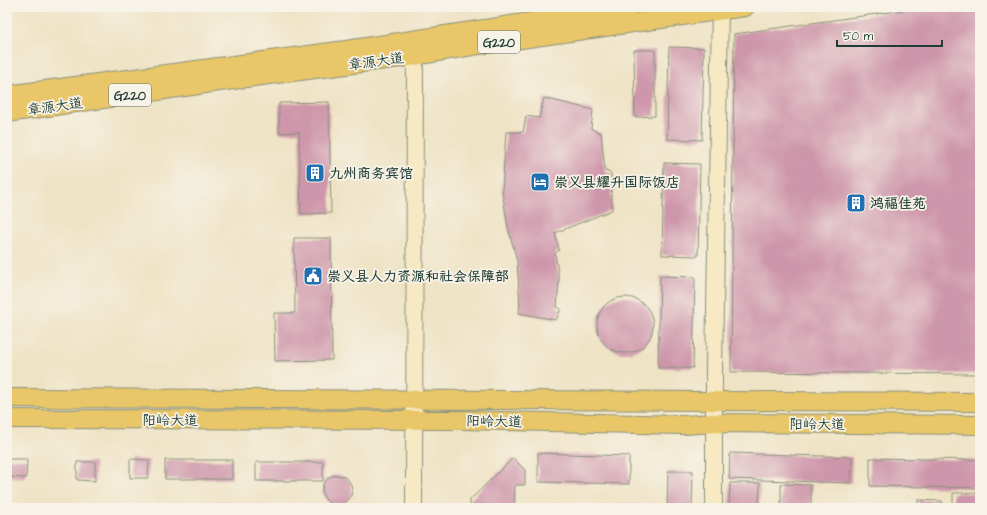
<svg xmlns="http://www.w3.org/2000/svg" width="987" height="515" font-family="'Architects Daughter','LXGW WenKai TC',sans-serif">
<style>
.building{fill:#ce96aa}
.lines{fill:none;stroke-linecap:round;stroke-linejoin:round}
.secondary-casing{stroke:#87907c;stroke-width:18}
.primary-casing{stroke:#87907c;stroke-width:20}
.secondary{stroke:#f6e9c3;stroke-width:16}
.primary{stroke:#e9c769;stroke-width:18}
.labels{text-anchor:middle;stroke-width:3.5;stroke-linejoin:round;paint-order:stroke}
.shield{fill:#f7f3e8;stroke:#60746a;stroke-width:1}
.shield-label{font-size:13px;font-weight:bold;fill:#1f3d34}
.street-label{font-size:14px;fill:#1f3d34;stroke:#f7f3e8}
.poi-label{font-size:14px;font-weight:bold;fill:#1f3d34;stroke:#f7f3e8;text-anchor:start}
</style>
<rect width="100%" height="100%" fill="#f7f3e8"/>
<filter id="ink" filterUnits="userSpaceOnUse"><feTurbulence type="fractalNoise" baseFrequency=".025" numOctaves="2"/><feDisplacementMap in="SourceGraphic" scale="8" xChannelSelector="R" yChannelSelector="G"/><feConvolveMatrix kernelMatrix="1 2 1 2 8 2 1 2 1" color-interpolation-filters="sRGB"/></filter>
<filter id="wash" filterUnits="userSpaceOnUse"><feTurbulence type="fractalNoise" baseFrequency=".012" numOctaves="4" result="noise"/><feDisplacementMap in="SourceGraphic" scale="16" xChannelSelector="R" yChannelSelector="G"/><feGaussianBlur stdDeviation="0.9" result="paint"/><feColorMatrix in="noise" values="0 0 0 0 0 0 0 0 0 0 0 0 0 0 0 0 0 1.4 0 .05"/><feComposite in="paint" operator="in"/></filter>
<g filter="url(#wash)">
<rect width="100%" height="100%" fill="#efe3c5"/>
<g id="blocks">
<!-- building -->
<path class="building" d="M 926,7 L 980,7 L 980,374 L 731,372 L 734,34 Z
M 669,47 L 704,48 L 702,140 L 667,139 Z
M 634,50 L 655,50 L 655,116 L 635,117 Z
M 544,98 L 593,110 L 591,129 L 601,133 L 605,171 L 611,173 L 612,210 L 555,233 L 559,250 L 555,253 L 559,279 L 557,307 L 561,309 L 556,320 L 519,313 L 520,304 L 517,261 L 508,227 L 502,191 L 506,132 L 523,132 L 526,116 L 539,118 Z
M 329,102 L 331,213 L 301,214 L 299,132 L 279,133 L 279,103 Z
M 664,163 L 700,164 L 698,256 L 662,255 Z
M 294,238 L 331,238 L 332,360 L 275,361 L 274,313 L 295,313 Z
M 660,276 L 695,277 L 693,368 L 658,368 Z
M597 325a28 28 0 1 1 56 0a28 28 0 1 1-56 0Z
M 538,453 L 629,456 L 629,484 L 538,482 Z
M 730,453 L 852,457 L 851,483 L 729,479 Z
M 513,458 L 525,470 L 525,485 L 515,485 L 514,508 L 470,508 L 470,500 Z
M 870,458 L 980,460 L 980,488 L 870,486 Z
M 8,459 L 27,459 L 26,478 L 8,477 Z
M 130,459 L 149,460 L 148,478 L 130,478 Z
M 165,460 L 232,460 L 232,479 L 165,479 Z
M 77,462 L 95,462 L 95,481 L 77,480 Z
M 256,462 L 323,462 L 323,481 L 256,481 Z
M 668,471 L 693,471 L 692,508 L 667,508 Z
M322 490a15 15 0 1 1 30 0a15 15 0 1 1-30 0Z
M 730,483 L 760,483 L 759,508 L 729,508 Z
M 781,484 L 811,485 L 811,508 L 781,508 Z
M 953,493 L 980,493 L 980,508 L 953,508 Z
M 918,500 L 942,501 L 942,508 L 918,508 Z
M 824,506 L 855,506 L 855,508 L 824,508 Z"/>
</g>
</g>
<g filter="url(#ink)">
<use href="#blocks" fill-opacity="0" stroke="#87907c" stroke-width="1"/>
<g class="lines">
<!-- secondary casing -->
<g class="secondary-casing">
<path id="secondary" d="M 414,508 L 415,43
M 714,508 L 714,368 L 720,7"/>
</g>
<!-- primary casing -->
<g class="primary-casing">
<path id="primary" d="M 7,95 L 346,50 L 629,7
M 7,113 L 253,77 L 416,56 L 479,45 L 745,7
M 7,398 L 980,402
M 7,419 L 461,420 L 684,425 L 714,423 L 980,425"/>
</g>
<!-- secondary -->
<use href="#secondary" class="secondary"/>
<!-- primary -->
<use href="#primary" class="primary"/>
</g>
</g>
<!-- icons -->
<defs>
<g id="building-square" transform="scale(1)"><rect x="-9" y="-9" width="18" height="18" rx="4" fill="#1f6fb2" stroke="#f7f3e8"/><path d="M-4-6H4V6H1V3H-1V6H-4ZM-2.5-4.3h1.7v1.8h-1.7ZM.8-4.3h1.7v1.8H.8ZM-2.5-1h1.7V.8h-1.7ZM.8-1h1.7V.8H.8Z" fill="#fff"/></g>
<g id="hotel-square" transform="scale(1)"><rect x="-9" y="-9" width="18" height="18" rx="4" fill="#1f6fb2" stroke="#f7f3e8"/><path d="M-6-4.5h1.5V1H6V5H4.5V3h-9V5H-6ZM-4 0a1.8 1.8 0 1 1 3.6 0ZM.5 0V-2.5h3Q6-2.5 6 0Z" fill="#fff"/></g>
<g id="civic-square" transform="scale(1)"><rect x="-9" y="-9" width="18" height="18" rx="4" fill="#1f6fb2" stroke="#f7f3e8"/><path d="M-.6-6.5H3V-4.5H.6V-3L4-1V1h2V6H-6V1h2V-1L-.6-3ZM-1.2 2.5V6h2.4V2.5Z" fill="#fff"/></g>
</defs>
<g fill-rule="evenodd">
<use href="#building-square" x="315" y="173"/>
<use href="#hotel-square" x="540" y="182"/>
<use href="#building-square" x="856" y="203"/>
<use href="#civic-square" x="313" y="276"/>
</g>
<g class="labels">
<!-- shield labels -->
<g class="shield">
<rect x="478" y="31" width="42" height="22" rx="3"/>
<rect x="109" y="84" width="42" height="22" rx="3"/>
</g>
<g class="shield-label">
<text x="499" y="47">G220</text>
<text x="130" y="100">G220</text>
</g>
<!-- street labels -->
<g class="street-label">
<text transform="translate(376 61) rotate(-8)" y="5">章源大道</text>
<text transform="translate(55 106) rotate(-8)" y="5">章源大道</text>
<text x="170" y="425">阳岭大道</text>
<text transform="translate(494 421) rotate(1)" y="5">阳岭大道</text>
<text x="817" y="429">阳岭大道</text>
</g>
<!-- poi labels -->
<g class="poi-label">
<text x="329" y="178">九州商务宾馆</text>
<text x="554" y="187">崇义县耀升国际饭店</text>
<text x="870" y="208">鸿福佳苑</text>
<text x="327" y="281">崇义县人力资源和社会保障部</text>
</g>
</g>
<!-- margin -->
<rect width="987" height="515" fill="none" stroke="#f7f3e8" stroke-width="24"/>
<!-- scale -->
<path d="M837 40v6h105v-6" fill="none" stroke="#1f3d34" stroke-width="2"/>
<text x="843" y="40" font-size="12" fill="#1f3d34" stroke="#f7f3e8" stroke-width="3" paint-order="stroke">50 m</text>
</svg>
